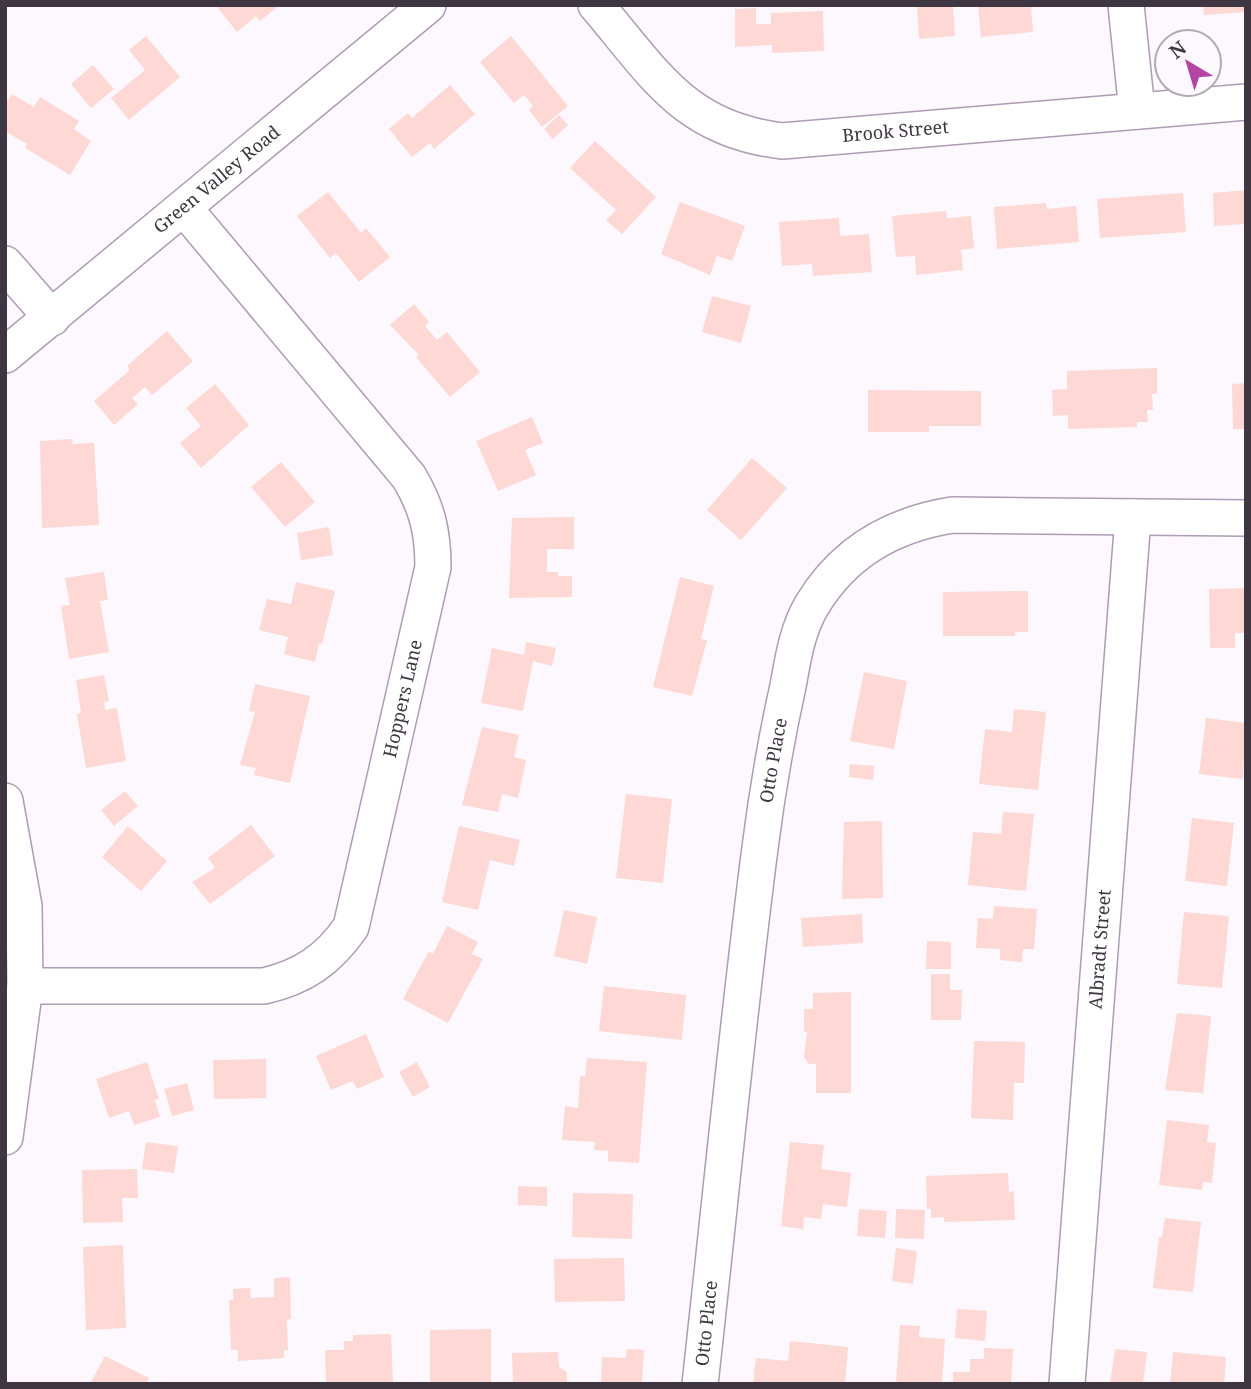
<svg xmlns="http://www.w3.org/2000/svg" width="1251" height="1389" font-family="'Noto Serif',serif">
<style>
.building{fill:#fed8d4}
.lines{fill:none;stroke-linecap:round;stroke-linejoin:round}
.minor-casing{stroke:#ae9bb4;stroke-width:38}
.minor{stroke:#fff;stroke-width:35}
.labels{text-anchor:middle;stroke-width:5;stroke-linejoin:round;paint-order:stroke}
.street-label{font-size:18px;fill:#3e3640;stroke:#fcf8fe}
</style>
<rect width="100%" height="100%" fill="#fcf8fe"/>
<!-- building -->
<path class="building" d="M 219,5 L 280,5 L 260,21 L 256,16 L 237,32 L 217,7 Z
M 917,5 L 953,5 L 955,36 L 919,39 Z
M 978,5 L 1031,5 L 1033,32 L 981,37 Z
M 1203,5 L 1246,5 L 1246,12 L 1204,15 Z
M 756,8 L 756,24 L 771,24 L 771,13 L 823,11 L 824,51 L 772,53 L 772,45 L 735,47 L 735,9 Z
M 146,36 L 180,77 L 129,120 L 111,98 L 145,70 L 129,50 Z
M 511,36 L 568,106 L 542,127 L 529,110 L 533,106 L 524,95 L 514,103 L 480,62 Z
M 93,65 L 114,89 L 91,108 L 71,84 Z
M 450,85 L 475,114 L 434,149 L 430,143 L 412,157 L 389,129 L 408,113 L 412,118 Z
M 12,94 L 34,107 L 40,97 L 79,121 L 74,129 L 91,141 L 70,175 L 25,148 L 27,144 L 5,131 L 5,104 Z
M 559,115 L 568,125 L 553,139 L 544,129 Z
M 595,141 L 656,197 L 622,234 L 606,220 L 616,210 L 570,168 Z
M 1246,190 L 1246,224 L 1214,226 L 1213,193 Z
M 328,192 L 361,233 L 366,228 L 390,257 L 359,282 L 336,253 L 330,258 L 297,216 Z
M 1183,193 L 1186,232 L 1100,238 L 1097,199 Z
M 680,202 L 745,226 L 732,261 L 717,256 L 710,275 L 661,254 Z
M 1046,203 L 1047,209 L 1076,206 L 1079,242 L 997,249 L 994,207 Z
M 946,211 L 947,218 L 971,216 L 974,248 L 961,250 L 963,270 L 916,275 L 915,256 L 896,257 L 892,216 Z
M 839,218 L 840,236 L 869,234 L 872,272 L 813,276 L 812,264 L 782,266 L 779,222 Z
M 712,296 L 751,306 L 741,343 L 702,332 Z
M 414,304 L 429,322 L 425,326 L 437,340 L 447,332 L 480,372 L 450,397 L 416,357 L 419,355 L 390,325 Z
M 167,331 L 193,361 L 152,395 L 145,387 L 132,398 L 138,404 L 114,425 L 94,401 L 130,370 L 127,366 Z
M 1157,368 L 1157,394 L 1152,394 L 1153,410 L 1147,410 L 1148,422 L 1137,422 L 1137,427 L 1068,429 L 1068,415 L 1053,416 L 1052,390 L 1067,389 L 1067,371 Z
M 1246,383 L 1246,429 L 1233,429 L 1232,384 Z
M 215,384 L 249,425 L 201,468 L 180,443 L 201,426 L 186,408 Z
M 868,390 L 981,391 L 981,426 L 929,426 L 929,432 L 868,432 Z
M 532,417 L 543,443 L 525,450 L 536,475 L 498,491 L 476,441 Z
M 73,439 L 72,444 L 94,443 L 99,525 L 42,528 L 40,441 Z
M 752,458 L 787,488 L 741,540 L 707,510 Z
M 281,462 L 315,502 L 285,527 L 251,487 Z
M 574,517 L 574,549 L 547,549 L 547,572 L 558,572 L 558,576 L 572,576 L 572,597 L 509,598 L 512,518 Z
M 329,527 L 333,555 L 301,560 L 297,533 Z
M 104,572 L 108,600 L 100,601 L 109,652 L 69,659 L 61,606 L 70,605 L 65,578 Z
M 680,577 L 714,586 L 701,639 L 707,640 L 692,696 L 653,687 Z
M 296,582 L 335,591 L 322,644 L 319,643 L 315,662 L 284,654 L 288,637 L 259,630 L 267,599 L 291,604 Z
M 1246,588 L 1246,633 L 1235,633 L 1235,648 L 1210,648 L 1209,589 Z
M 1028,591 L 1028,632 L 1015,632 L 1015,636 L 943,636 L 943,592 Z
M 526,642 L 556,648 L 552,666 L 533,661 L 523,711 L 481,703 L 492,648 L 524,655 Z
M 864,672 L 907,681 L 894,749 L 850,741 Z
M 104,675 L 109,701 L 104,702 L 105,710 L 117,708 L 126,761 L 86,768 L 77,714 L 81,713 L 76,680 Z
M 255,684 L 310,696 L 290,783 L 254,775 L 256,768 L 240,765 L 255,712 L 249,711 Z
M 1014,709 L 1046,712 L 1038,790 L 979,784 L 985,729 L 1012,732 Z
M 1206,718 L 1246,723 L 1243,779 L 1199,774 Z
M 482,727 L 519,735 L 514,757 L 526,760 L 518,798 L 502,794 L 498,812 L 462,805 Z
M 850,764 L 874,766 L 873,780 L 849,777 Z
M 125,791 L 138,806 L 114,826 L 101,810 Z
M 626,794 L 672,799 L 663,883 L 616,878 Z
M 1003,812 L 1034,814 L 1026,891 L 968,885 L 973,832 L 1001,834 Z
M 1192,818 L 1234,823 L 1227,886 L 1185,881 Z
M 882,821 L 883,898 L 842,899 L 844,822 Z
M 251,825 L 275,856 L 210,904 L 192,882 L 215,868 L 208,858 Z
M 128,826 L 167,861 L 141,891 L 102,857 Z
M 459,826 L 520,840 L 514,866 L 490,860 L 478,910 L 442,902 Z
M 994,906 L 1037,909 L 1034,949 L 1023,949 L 1022,962 L 1000,960 L 1000,949 L 976,948 L 978,918 L 993,919 Z
M 564,910 L 597,917 L 587,964 L 554,956 Z
M 1184,912 L 1229,916 L 1222,988 L 1177,984 Z
M 862,914 L 863,943 L 803,947 L 801,918 Z
M 447,926 L 478,942 L 472,954 L 483,959 L 448,1023 L 403,999 L 429,951 L 433,954 Z
M 927,941 L 951,942 L 951,969 L 926,969 Z
M 931,974 L 950,974 L 950,990 L 962,990 L 961,1020 L 931,1020 Z
M 604,986 L 686,995 L 682,1040 L 599,1031 Z
M 851,992 L 851,1093 L 816,1093 L 816,1064 L 809,1064 L 804,1057 L 807,1032 L 804,1031 L 804,1009 L 813,1009 L 813,993 Z
M 1177,1013 L 1211,1016 L 1203,1093 L 1165,1090 Z
M 366,1034 L 384,1077 L 357,1089 L 353,1081 L 331,1090 L 316,1056 Z
M 974,1041 L 1025,1042 L 1024,1083 L 1014,1083 L 1013,1120 L 971,1118 Z
M 587,1058 L 647,1062 L 639,1163 L 608,1161 L 608,1151 L 594,1150 L 595,1142 L 562,1140 L 565,1106 L 578,1108 L 580,1076 L 585,1076 Z
M 266,1059 L 266,1098 L 214,1099 L 213,1060 Z
M 147,1062 L 159,1099 L 155,1100 L 160,1117 L 134,1125 L 129,1111 L 109,1118 L 96,1079 Z
M 417,1062 L 430,1087 L 413,1097 L 399,1072 Z
M 187,1083 L 194,1110 L 172,1116 L 164,1089 Z
M 1167,1120 L 1209,1125 L 1207,1142 L 1216,1143 L 1212,1183 L 1203,1182 L 1202,1190 L 1159,1185 Z
M 146,1142 L 178,1146 L 174,1173 L 142,1169 Z
M 790,1142 L 824,1145 L 821,1169 L 851,1173 L 847,1207 L 823,1204 L 821,1219 L 804,1217 L 803,1229 L 781,1226 Z
M 137,1169 L 138,1198 L 122,1198 L 123,1222 L 83,1223 L 82,1170 Z
M 1008,1173 L 1009,1192 L 1014,1191 L 1015,1220 L 944,1222 L 944,1217 L 931,1218 L 931,1209 L 927,1209 L 926,1176 Z
M 518,1186 L 547,1187 L 547,1206 L 518,1205 Z
M 573,1193 L 633,1194 L 632,1239 L 572,1237 Z
M 859,1209 L 887,1211 L 885,1238 L 857,1236 Z
M 896,1209 L 925,1210 L 924,1239 L 895,1238 Z
M 1165,1218 L 1201,1222 L 1193,1292 L 1153,1288 L 1159,1237 L 1162,1237 Z
M 123,1245 L 126,1328 L 86,1330 L 83,1247 Z
M 896,1248 L 917,1251 L 913,1284 L 892,1281 Z
M 624,1258 L 625,1301 L 555,1302 L 554,1259 Z
M 290,1277 L 291,1319 L 287,1320 L 288,1350 L 284,1350 L 284,1358 L 238,1361 L 238,1350 L 231,1350 L 229,1300 L 233,1300 L 233,1289 L 250,1288 L 251,1298 L 274,1297 L 274,1278 Z
M 957,1309 L 987,1311 L 985,1341 L 955,1338 Z
M 900,1325 L 920,1326 L 919,1337 L 945,1339 L 942,1384 L 896,1384 Z
M 491,1329 L 491,1384 L 430,1384 L 430,1330 Z
M 391,1334 L 393,1384 L 326,1384 L 325,1350 L 344,1350 L 344,1341 L 353,1341 L 353,1335 Z
M 790,1341 L 848,1347 L 845,1384 L 753,1384 L 756,1358 L 788,1361 Z
M 984,1348 L 1013,1349 L 1011,1384 L 953,1384 L 953,1372 L 970,1372 L 970,1359 L 984,1359 Z
M 627,1349 L 644,1350 L 642,1384 L 601,1384 L 602,1357 L 626,1358 Z
M 1115,1349 L 1147,1352 L 1143,1384 L 1110,1384 Z
M 558,1352 L 559,1367 L 567,1372 L 567,1384 L 513,1384 L 512,1353 Z
M 1173,1352 L 1226,1357 L 1224,1384 L 1170,1384 Z
M 105,1356 L 149,1378 L 146,1384 L 90,1384 Z"/>
<g class="lines">
<!-- minor casing -->
<g class="minor-casing">
<g id="minor">
<path id="s1" d="M 596,5 C 655,74 684,129 782,141 L 1246,102"/>
<path d="M 1126,5 L 1137,111"/>
<path d="M 5,264 L 52,318"/>
<path id="s2" d="M 5,355 L 428,5"/>
<path d="M 5,801 L 24,906 L 25,986 L 5,1137"/>
<path id="s3" d="M 25,986 L 264,986 C 303,977 328,960 351,927 L 433,567 C 433,532 427,507 409,477 L 184,208"/>
<path id="s4" d="M 700,1384 C 720,1205 737,1026 760,848 C 767,793 776,740 788,686 C 793,659 797,630 812,605 C 844,552 891,525 952,515 L 1246,518"/>
<path id="s5" d="M 1067,1384 L 1133,517"/>
</g>
</g>
<!-- minor -->
<use href="#minor" class="minor"/>
</g>
<g class="labels">
<!-- street labels -->
<g class="street-label">
<text dy="6" stroke="none"><textPath href="#s1" startOffset="352">Brook Street</textPath></text>
<text dy="6" stroke="none"><textPath href="#s2" startOffset="275">Green Valley Road</textPath></text>
<text dy="6" stroke="none"><textPath href="#s3" startOffset="581">Hoppers Lane</textPath></text>
<text dy="6" stroke="none"><textPath href="#s4" startOffset="628">Otto Place</textPath></text>
<text dy="6" stroke="none"><textPath href="#s5" startOffset="436">Albradt Street</textPath></text>
<text dy="6" stroke="none"><textPath href="#s4" startOffset="61">Otto Place</textPath></text>
</g>
</g>
<!-- border -->
<rect width="1251" height="1389" fill="none" stroke="#3e3640" stroke-width="14"/>
<!-- north arrow -->
<g transform="translate(1188 63) rotate(322)"><circle r="33" fill="#fcf8fe" stroke="#b0aab2" stroke-width="2"/>
<path d="M0-5L12 26L0 18L-12 26Z" fill="#b346a4"/>
<text y="-10" font-size="19" font-weight="bold" text-anchor="middle" fill="#3e3640">N</text>
</g>
</svg>
